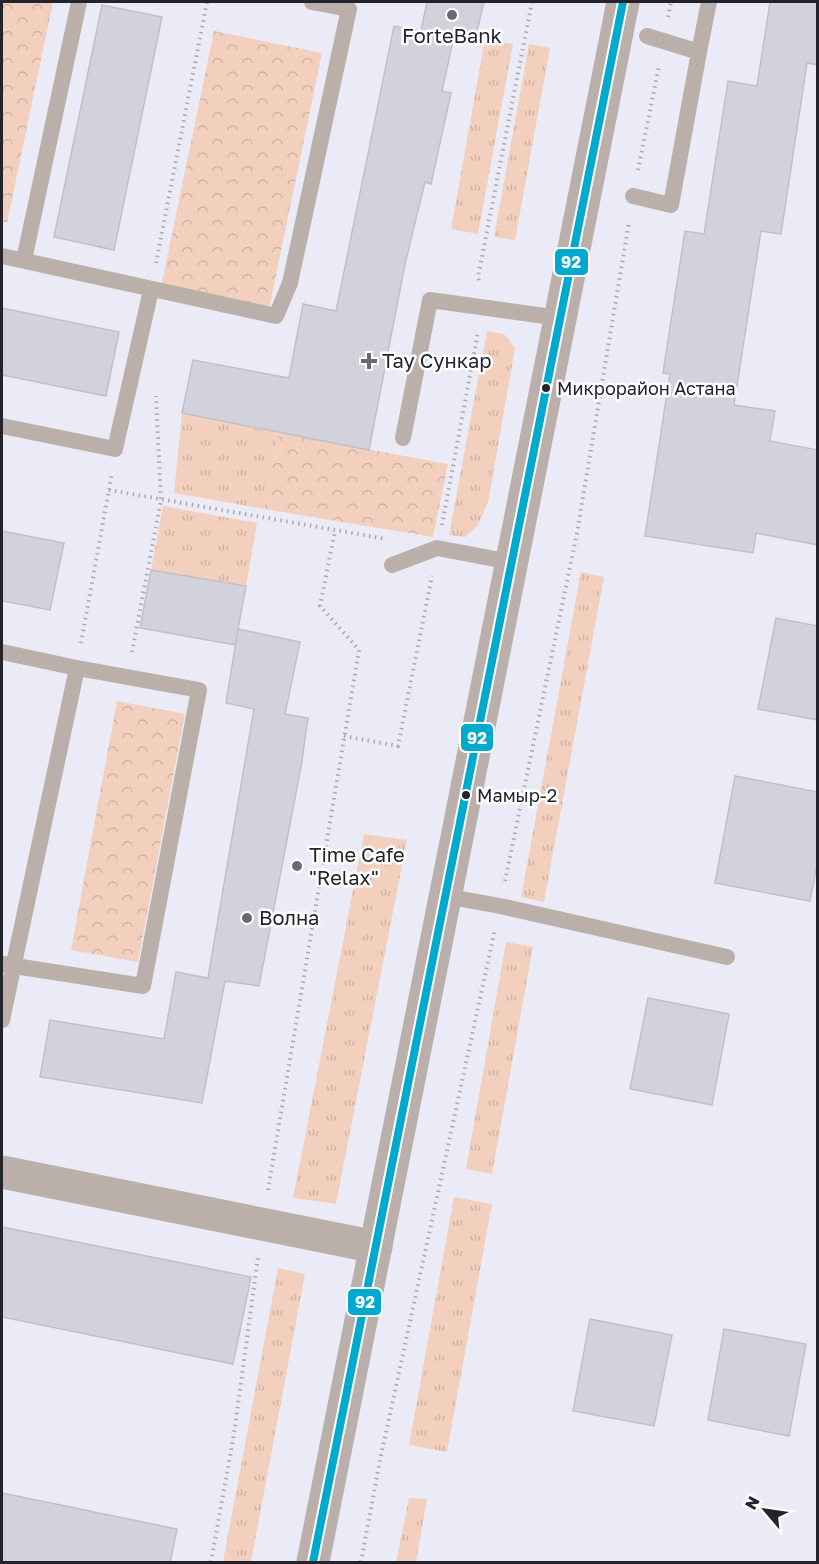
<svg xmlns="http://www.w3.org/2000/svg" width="819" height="1564" font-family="'Golos Text',sans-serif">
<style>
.grass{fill:url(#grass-tufts)}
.park{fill:url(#park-crowns)}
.building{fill:#d2d2dc;stroke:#c0c0ca;stroke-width:1.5}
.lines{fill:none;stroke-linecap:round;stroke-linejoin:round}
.path{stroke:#b0a8a6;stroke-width:4;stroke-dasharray:1.5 4.5;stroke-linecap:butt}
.lane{stroke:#bbafaa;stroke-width:16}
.street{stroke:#bbafaa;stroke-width:33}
.secondary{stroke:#baafaa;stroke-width:33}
.bus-1-casing{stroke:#fff;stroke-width:12}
.bus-1{stroke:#00a9ce;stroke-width:8}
.poi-dot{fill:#696973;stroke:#fff;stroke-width:2}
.bus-dot{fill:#23232c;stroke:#fff;stroke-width:2}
.labels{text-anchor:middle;stroke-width:5;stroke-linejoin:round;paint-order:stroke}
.bus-label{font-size:18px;fill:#23232c;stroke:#fff;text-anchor:start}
.poi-label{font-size:20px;fill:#23232c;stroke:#fff;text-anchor:start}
.line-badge{stroke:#fff;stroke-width:2}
.badge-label{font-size:16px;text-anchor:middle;font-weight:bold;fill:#fff}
</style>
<defs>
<pattern id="grass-tufts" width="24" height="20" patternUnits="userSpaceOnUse" patternTransform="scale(1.5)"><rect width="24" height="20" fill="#f3d0be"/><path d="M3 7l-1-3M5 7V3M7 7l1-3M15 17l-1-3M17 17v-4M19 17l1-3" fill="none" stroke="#d0b2a3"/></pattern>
<pattern id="park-crowns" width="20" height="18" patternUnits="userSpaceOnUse" patternTransform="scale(1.5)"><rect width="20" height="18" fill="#f3d0be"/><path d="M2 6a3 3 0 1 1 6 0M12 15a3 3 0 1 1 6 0" fill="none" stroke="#d0b2a3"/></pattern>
</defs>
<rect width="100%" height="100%" fill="#ebebf7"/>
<!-- grass -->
<path class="grass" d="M 485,39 L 513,44 L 478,234 L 451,229 Z
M 529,44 L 550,48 L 515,240 L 494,237 Z
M 487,331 L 504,334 L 515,348 L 488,503 L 477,526 L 465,537 L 449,535 Z
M 182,413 L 279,433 L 264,509 L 174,493 Z
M 163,506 L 257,523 L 246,587 L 151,570 Z
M 581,572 L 604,577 L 544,902 L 521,897 Z
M 364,834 L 407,840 L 336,1204 L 293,1198 Z
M 506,942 L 533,947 L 492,1174 L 466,1169 Z
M 454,1197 L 492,1204 L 447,1452 L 409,1445 Z
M 278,1268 L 305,1274 L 251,1562 L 223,1562 Z
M 409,1498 L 427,1499 L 416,1562 L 396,1562 Z"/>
<!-- park -->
<path class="park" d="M 2,2 L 53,2 L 7,223 L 2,221 Z
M 214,31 L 322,53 L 269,309 L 161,287 Z
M 279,433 L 448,464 L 433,537 L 264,509 Z
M 117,701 L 185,714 L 138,962 L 71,950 Z"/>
<!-- building -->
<path class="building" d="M 427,2 L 484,2 L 475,40 L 454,36 L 442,91 L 451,93 L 431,184 L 425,182 L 405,264 L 369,450 L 182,413 L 193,360 L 289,378 L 303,304 L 336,311 L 394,26 L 421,31 Z
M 770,2 L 818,2 L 818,65 L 807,63 L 781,234 L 761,231 L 734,405 L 775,411 L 770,441 L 818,450 L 818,545 L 756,533 L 753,553 L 645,536 L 670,374 L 663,373 L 685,231 L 704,234 L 728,81 L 757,86 Z
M 102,5 L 162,17 L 114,250 L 54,237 Z
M 2,308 L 119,332 L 106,396 L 2,375 Z
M 2,531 L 64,543 L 50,610 L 2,601 Z
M 151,570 L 246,586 L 235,645 L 140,628 Z
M 776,618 L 818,626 L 818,720 L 758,709 Z
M 238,629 L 300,642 L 285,714 L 308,718 L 301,767 L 259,986 L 225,981 L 202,1103 L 40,1077 L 50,1020 L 164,1039 L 176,972 L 208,978 L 254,709 L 226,703 Z
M 735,776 L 818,792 L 818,860 L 810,901 L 715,883 Z
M 648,998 L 729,1014 L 712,1105 L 630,1089 Z
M 2,1227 L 251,1277 L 233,1364 L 2,1317 Z
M 590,1319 L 672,1335 L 654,1426 L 573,1411 Z
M 724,1329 L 806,1344 L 789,1436 L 708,1420 Z
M 2,1493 L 177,1529 L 170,1563 L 2,1563 Z"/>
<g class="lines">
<!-- path -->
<path class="path" d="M 668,17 L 671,2
M 638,170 L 659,66
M 156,263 L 207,2
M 479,280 L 478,277 L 532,2
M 109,490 L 386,539
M 442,525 L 478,332
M 81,643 L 112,473
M 132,652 L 161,500 L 156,396
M 344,736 L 398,746 L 432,576
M 505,881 L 577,533 L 629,222
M 268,1190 L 359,650 L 320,606 L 335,531
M 211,1562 L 234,1434 L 258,1257
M 361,1562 L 380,1460 L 495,929"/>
<!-- lane -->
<path class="lane" d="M 647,36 L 699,52 L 709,2
M 633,196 L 671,205 L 699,52
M 2,256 L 276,316 L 290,283 L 349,9 L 312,2
M 24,260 L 79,2
M 2,426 L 115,449 L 151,290
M 403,438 L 430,300 L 559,318
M 392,565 L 437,548 L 511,562
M 2,652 L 77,668 L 2,1020
M 445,896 L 500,906 L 727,957
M 2,964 L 143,986 L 199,690 L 77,668"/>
<!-- street -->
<path class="street" d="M 2,1172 L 376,1247"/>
<!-- secondary -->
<path class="secondary" d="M 313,1562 L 623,2"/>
<!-- bus-1 casing -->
<g class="bus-1-casing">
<path id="bus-1" d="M 313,1562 L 623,2"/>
</g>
<!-- bus-1 -->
<use href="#bus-1" class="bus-1"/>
</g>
<!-- markers -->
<g class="poi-dot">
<circle cx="452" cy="15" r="6"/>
<path d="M366 352h6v6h6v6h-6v6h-6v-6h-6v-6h6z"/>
<circle cx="297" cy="866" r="6"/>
<circle cx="247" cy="918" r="6"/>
</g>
<g class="bus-dot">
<circle cx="546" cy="388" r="5"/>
<circle cx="466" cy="795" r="5"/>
</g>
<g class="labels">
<!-- bus labels -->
<g class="bus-label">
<text x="557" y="395">Микрорайон Астана</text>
<text x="477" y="802">Мамыр-2</text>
</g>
<!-- poi labels -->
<g class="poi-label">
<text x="452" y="43" text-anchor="middle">ForteBank</text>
<text x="382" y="368">Тау Сункар</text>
<text x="309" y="862">Time Cafe<tspan x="309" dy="23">"Relax"</tspan></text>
<text x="259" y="925">Волна</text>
</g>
</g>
<g class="line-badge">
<rect x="554" y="248" width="35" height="28" rx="6" fill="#00a9ce"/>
<rect x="460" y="723" width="34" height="29" rx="6" fill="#00a9ce"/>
<rect x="347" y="1288" width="35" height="28" rx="6" fill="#00a9ce"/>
</g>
<g class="badge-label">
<text x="571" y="268">92</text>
<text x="477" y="744">92</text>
<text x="365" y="1308">92</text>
</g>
<!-- border -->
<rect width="819" height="1564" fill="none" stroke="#23232c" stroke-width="6"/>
<!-- north arrow -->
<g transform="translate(765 1510) rotate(299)" stroke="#ffffff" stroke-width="4.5" paint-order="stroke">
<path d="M0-4.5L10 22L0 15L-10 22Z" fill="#23232c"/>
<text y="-9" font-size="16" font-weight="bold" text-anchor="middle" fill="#23232c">N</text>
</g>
</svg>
